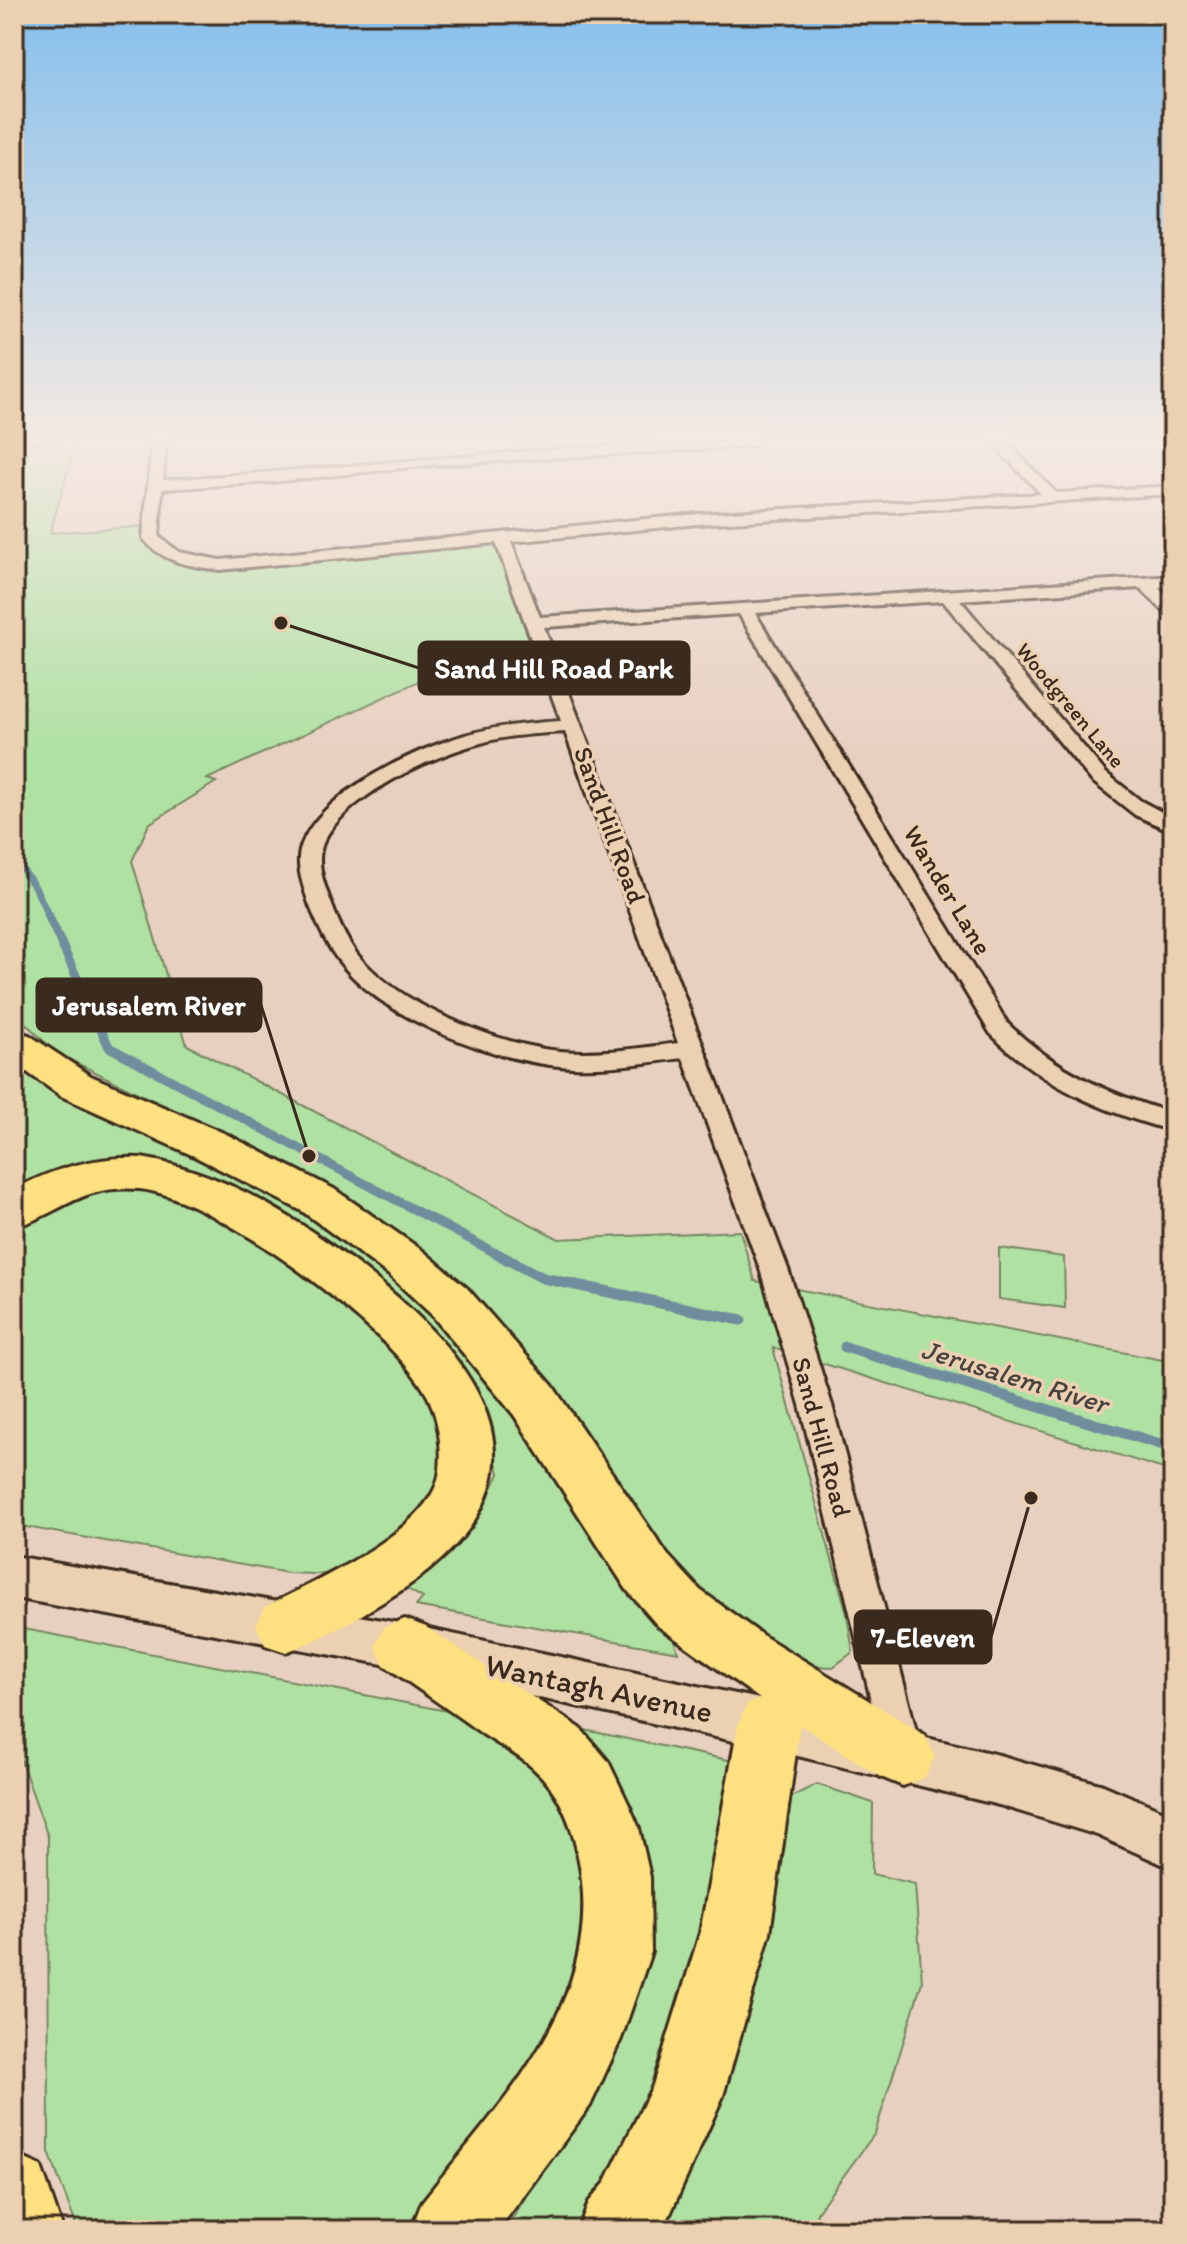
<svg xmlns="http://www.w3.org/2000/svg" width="1187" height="2244" font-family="Itim,sans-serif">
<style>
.green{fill:#afe1a2;stroke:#758660;stroke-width:2}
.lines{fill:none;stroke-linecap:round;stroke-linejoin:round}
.stream-far2{stroke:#6f8d9d;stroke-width:7}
.stream-far1{stroke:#6f8d9d;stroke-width:9}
.stream{stroke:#6f8d9d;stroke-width:11}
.minor-casing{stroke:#3b2a1e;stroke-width:6}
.secondary-casing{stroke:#3b2a1e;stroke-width:6}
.motorway-casing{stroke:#3b2a1e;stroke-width:6}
.minor{fill:#ebd0b2;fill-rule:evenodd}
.secondary{fill:#ebd0b2;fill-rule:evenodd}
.motorway{fill:#fde080;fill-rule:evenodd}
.labels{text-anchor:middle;stroke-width:7;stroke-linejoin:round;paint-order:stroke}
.far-street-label{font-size:22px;fill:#3b2a1e;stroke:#ebd0b2}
.street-label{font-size:26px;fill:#3b2a1e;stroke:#ebd0b2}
.water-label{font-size:28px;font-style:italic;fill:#48433e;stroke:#ebd0b2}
.near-street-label{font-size:32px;fill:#3b2a1e;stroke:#ebd0b2}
.leader{fill:none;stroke:#3b2a1e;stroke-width:3}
.callout-dot{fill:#3b2a1e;stroke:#ebd0b2;stroke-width:3}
.callout{fill:#3b2a1e;stroke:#3b2a1e;stroke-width:3}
.callout-label{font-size:28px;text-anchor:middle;font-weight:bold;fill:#fff}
</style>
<rect width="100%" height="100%" fill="#e7d0c0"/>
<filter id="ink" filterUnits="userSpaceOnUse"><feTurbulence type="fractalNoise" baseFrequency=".0125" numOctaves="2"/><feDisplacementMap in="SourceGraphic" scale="16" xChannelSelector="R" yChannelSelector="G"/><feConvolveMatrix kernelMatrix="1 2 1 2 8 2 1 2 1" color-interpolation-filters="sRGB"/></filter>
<g filter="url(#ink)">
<!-- green -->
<path class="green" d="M 31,442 L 76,442 L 50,533 L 148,526 L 149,538 L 189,562 L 501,541 L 548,663 L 447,691 L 434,674 L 207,779 L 216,782 L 149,824 L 132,861 L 187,1045 L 559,1239 L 740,1231 L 755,1281 L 1173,1362 L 1173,1472 L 773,1348 L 846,1610 L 853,1652 L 833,1667 L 802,1665 L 698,1593 L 617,1491 L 523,1351 L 410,1241 L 224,1135 L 56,1053 L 14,1012 L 14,504 Z
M 14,1057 L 279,1194 L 382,1258 L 497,1377 L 689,1640 L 674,1640 L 678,1652 L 416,1606 L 423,1598 L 406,1588 L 472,1529 L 499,1474 L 479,1388 L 366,1268 L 270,1206 L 221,1186 L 40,1182 L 14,1200 Z
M 148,1181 L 289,1253 L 398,1345 L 455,1421 L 451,1497 L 342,1575 L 288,1573 L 14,1525 L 14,1232 L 35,1211 L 93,1184 Z
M 999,1248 L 1064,1257 L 1065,1308 L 999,1299 Z
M 14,1627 L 493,1720 L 542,1755 L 584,1836 L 599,1946 L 509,2129 L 415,2230 L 78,2230 L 49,2152 L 48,1837 L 14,1741 Z
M 575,1728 L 733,1761 L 743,1775 L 646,2130 L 580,2230 L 502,2230 L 514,2216 L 619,2047 L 648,1881 Z
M 817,1784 L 873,1803 L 872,1874 L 915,1884 L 922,1982 L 875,2133 L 817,2212 L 815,2230 L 649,2230 L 785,1800 Z"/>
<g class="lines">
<!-- stream-far2 -->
<path class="stream-far2" d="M 14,857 L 36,889 L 49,917"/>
<!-- stream-far1 -->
<path class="stream-far1" d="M 48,915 L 109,1047 L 501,1256"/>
<!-- stream -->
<path class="stream" d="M 497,1254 L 543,1278 L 741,1320
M 845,1347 L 1173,1448"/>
<!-- minor casing -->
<g class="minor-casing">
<path id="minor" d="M 152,442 L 166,442 L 163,480 C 362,468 561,442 761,442 L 754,446 L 431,465 L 272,482 L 162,489 L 159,537 L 179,552 L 220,560 L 698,514 L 1041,494 L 991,442 L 1006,442 L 1056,493 L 1173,486 L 1173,494 L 698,524 L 511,542 L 540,617 L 1173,576 L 1173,586 L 1158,587 L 1173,601 L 1173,615 L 1167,614 L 1140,588 L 960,600 L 1106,773 L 1141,801 L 1173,818 L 1173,832 L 1135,815 L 1092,781 L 943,601 L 755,613 L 1008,1024 C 1055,1070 1110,1095 1173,1113 L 1173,1131 C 1103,1112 1041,1086 990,1033 L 739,614 L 544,627 L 788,1269 L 832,1405 L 921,1750 L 915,1763 L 902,1768 L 889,1763 L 883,1750 L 800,1405 L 760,1269 L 683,1058 C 639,1064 594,1071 550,1065 C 484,1056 387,1019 344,967 C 328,949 318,926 309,904 C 303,885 294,864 302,844 C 322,792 414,750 465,735 C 496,726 529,723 561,721 L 496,543 L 220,570 C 191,566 162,563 143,538 ZM 565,732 L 678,1043 C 634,1049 588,1056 544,1049 C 484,1038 396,1003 357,954 C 345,938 337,919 330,900 C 323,882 315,860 324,841 C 345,796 434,755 481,743 C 508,735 537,734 565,732 Z"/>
</g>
<!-- secondary casing -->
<g class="secondary-casing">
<path id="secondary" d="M 14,1556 L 405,1624 L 769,1701 L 999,1755 L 1103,1785 L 1173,1815 L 1173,1869 L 1097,1835 L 999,1805 L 769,1749 L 405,1668 L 14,1598 Z"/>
</g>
<!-- motorway casing -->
<g class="motorway-casing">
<path id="motorway" d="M 14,1031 L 29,1035 L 91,1076 L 226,1134 L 334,1189 L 423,1251 L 467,1288 L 552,1385 L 667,1554 L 700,1590 L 762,1635 L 925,1735 L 935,1756 L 925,1777 L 903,1786 L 881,1777 L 800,1725 L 770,1933 L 723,2096 L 663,2230 L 578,2230 L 589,2202 L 605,2183 L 653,2085 L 700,1933 L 738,1725 L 747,1704 L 760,1699 L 658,1626 L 627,1590 L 514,1415 L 431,1314 L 389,1275 L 302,1211 L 194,1156 L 61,1096 L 14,1063 Z
M 141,1158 C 222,1171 292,1215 357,1264 C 496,1371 568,1490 383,1602 C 352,1621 320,1640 286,1652 L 265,1645 L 256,1626 L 265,1607 C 313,1582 407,1541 433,1492 C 447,1468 440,1421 428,1397 C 395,1331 213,1195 139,1189 C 80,1184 63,1213 14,1227 L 15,1189 C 55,1168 96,1156 141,1158 Z
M 405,1619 L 426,1627 L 580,1728 L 608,1761 L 629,1805 L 639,1828 L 650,1877 L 651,1952 L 621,2039 L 590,2106 L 498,2230 L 411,2230 L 422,2202 C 502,2100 606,2002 579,1861 C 573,1827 561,1793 534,1769 C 520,1756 501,1746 484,1735 C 451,1711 417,1688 384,1665 L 375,1646 L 384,1627 Z
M 14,2154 L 41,2166 L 63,2230 L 14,2230 Z"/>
</g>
<!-- minor -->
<use href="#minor" class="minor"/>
<!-- secondary -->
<use href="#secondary" class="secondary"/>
<!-- motorway -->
<use href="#motorway" class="motorway"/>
</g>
</g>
<!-- sky -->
<linearGradient id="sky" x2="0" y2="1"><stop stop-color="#85bfec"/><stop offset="0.58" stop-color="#f4eae3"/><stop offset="1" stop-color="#f4eae3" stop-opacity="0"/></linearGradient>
<rect width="1187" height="756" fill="url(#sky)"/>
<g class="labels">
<!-- far-street labels -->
<g class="far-street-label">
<text transform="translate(1071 705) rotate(50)" y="8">Woodgreen Lane</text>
</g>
<!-- street labels -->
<g class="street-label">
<text transform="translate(610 825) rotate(70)" y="9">Sand Hill Road</text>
<text transform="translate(948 890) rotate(59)" y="9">Wander Lane</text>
<text transform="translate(822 1437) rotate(75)" y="9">Sand Hill Road</text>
</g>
<!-- water labels -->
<g class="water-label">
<text transform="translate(1015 1376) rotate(17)" y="10">Jerusalem River</text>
</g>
<!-- near-street labels -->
<g class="near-street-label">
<text transform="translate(599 1688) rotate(12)" y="11">Wantagh Avenue</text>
</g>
</g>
<!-- callouts -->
<path class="leader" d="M281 623L419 668M309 1156L261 1005M1031 1498L991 1637"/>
<g class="callout-dot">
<circle cx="281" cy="623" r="8"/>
<circle cx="309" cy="1156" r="8"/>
<circle cx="1031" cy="1498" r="8"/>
</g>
<g class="callout">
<rect x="419" y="642" width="270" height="52" rx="8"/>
<rect x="37" y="979" width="224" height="52" rx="8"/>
<rect x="855" y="1611" width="136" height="52" rx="8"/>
</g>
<g class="callout-label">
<text x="554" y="678">Sand Hill Road Park</text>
<text x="149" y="1015">Jerusalem River</text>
<text x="923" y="1647">7-Eleven</text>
</g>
<!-- margin -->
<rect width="1187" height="2244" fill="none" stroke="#ebd0b2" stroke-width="48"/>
<rect x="24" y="24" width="1139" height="2196" fill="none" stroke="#3b2a1e" stroke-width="3" filter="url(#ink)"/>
</svg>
